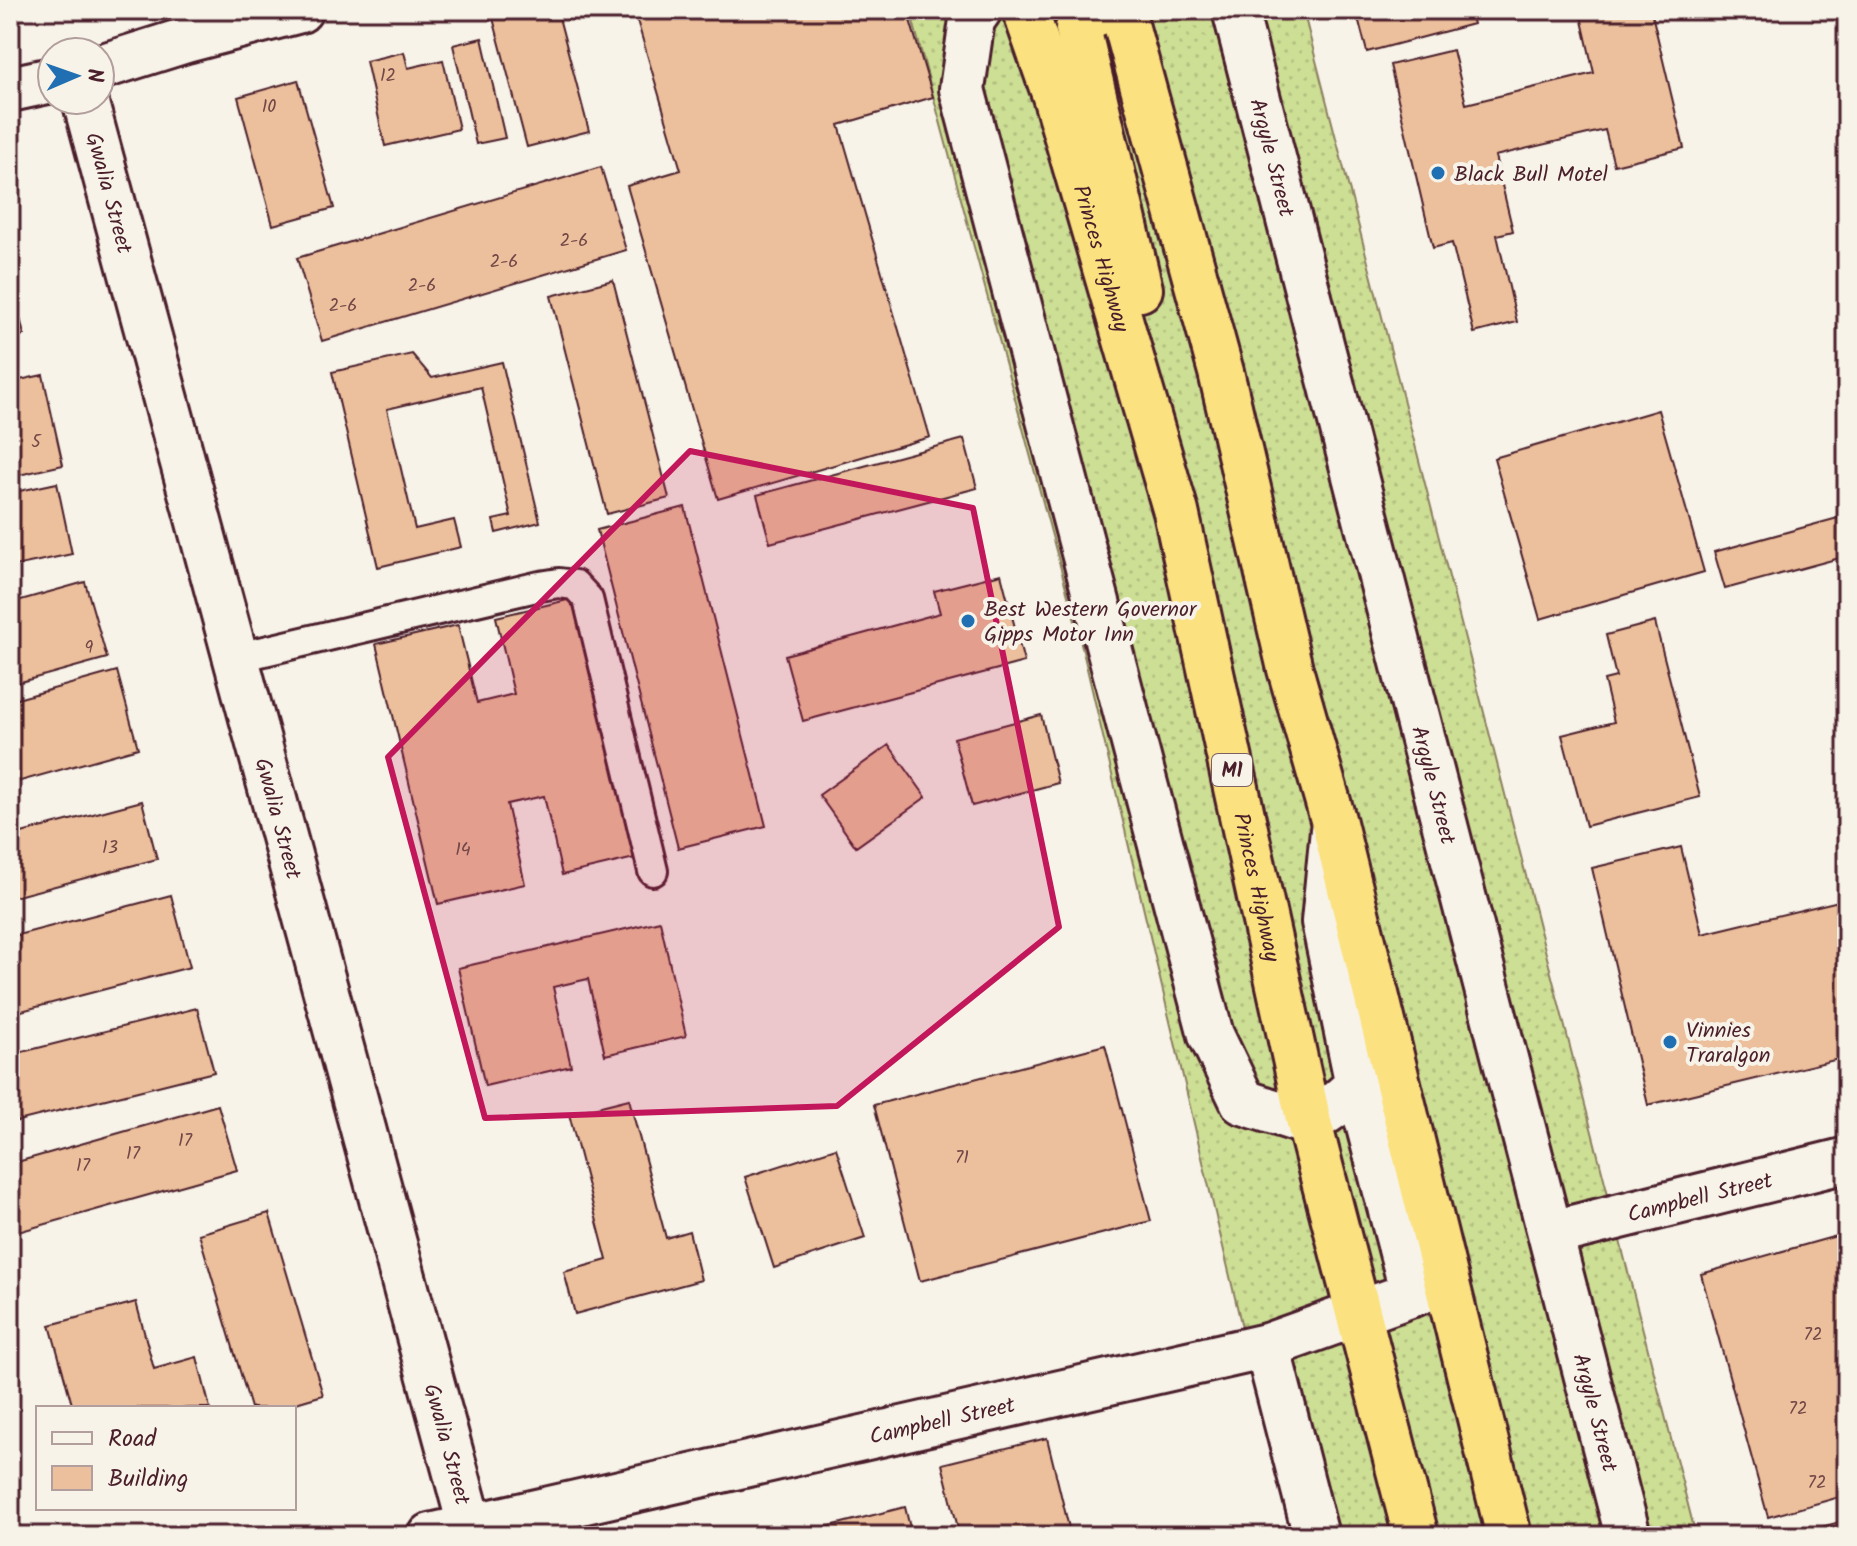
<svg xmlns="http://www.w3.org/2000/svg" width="1857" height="1546" font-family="Kalam,sans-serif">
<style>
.grass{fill:url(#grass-dots);stroke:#8c7f60;stroke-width:2}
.building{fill:#ecc09c;stroke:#4a1f2b;stroke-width:2}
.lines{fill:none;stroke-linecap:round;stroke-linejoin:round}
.service-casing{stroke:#4a1f2b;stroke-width:34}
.minor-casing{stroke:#4a1f2b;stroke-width:50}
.trunk-casing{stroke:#4a1f2b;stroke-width:50}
.service{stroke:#f7f3e8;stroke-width:28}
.minor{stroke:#f7f3e8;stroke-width:44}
.trunk{stroke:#fbe180;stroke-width:44}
.marked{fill:#c2185b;fill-opacity:0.2;stroke:#c2185b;stroke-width:6;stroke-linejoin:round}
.poi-dot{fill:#1f6fb2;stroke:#f7f3e8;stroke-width:3}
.labels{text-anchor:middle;stroke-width:8;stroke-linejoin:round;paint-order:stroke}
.number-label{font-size:18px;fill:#724747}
.shield{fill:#f7f3e8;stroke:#7e5f64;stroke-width:2}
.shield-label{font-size:20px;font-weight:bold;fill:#4a1f2b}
.street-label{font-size:22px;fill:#4a1f2b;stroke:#f7f3e8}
.poi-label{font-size:22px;fill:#4a1f2b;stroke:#f7f3e8;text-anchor:start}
</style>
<defs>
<pattern id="grass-dots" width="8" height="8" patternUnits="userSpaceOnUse" patternTransform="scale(2)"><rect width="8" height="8" fill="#cddf94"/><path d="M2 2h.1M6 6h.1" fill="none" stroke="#b2bf80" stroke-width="1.8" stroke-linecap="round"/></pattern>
</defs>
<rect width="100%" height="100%" fill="#f7f3e8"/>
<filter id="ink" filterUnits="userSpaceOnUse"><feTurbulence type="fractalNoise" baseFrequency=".0125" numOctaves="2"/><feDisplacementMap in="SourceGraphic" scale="16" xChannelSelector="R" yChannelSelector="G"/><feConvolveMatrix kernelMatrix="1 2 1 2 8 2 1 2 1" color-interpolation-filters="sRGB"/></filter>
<g filter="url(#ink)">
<!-- grass -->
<path class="grass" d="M 910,10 L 1303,10 L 1696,1536 L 1291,1536 L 1082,647 Z"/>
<!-- building -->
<path class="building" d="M 522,10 L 557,10 L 589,131 L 527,147 L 493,18 Z
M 634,10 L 907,10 L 933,97 L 839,125 L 930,437 L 718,499 L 627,186 L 681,170 Z
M 1356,10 L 1469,10 L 1473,24 L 1367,52 Z
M 1588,10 L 1651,10 L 1684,148 L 1614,165 L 1605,130 L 1495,156 L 1513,231 L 1497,235 L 1517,322 L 1474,333 L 1452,243 L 1433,248 L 1390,65 L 1453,50 L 1466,104 L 1594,73 L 1580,12 Z
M 482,38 L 505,138 L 476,144 L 453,45 Z
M 404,52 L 408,68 L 443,60 L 459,129 L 385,146 L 366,61 Z
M 298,80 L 334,208 L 273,225 L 238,97 Z
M 601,167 L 626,250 L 322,341 L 297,258 Z
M 10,274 L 24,335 L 10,338 Z
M 613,280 L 669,498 L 607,514 L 551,296 Z
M 412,354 L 432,378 L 502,362 L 540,522 L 496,533 L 493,520 L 511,516 L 481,387 L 387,409 L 415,529 L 454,520 L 461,547 L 378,567 L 332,372 Z
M 43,375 L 63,465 L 10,477 L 10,382 Z
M 1658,410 L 1704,572 L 1540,619 L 1494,458 Z
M 964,439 L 977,488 L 770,543 L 757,495 Z
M 57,483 L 72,554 L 10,567 L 10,493 Z
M 685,507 L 766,826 L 678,848 L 597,530 Z
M 1845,516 L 1847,556 L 1725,589 L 1714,552 Z
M 1001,574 L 1024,662 L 803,721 L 785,655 L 940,613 L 934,591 Z
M 85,582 L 107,658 L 10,685 L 10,603 Z
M 576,598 L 639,857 L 562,875 L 544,796 L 507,804 L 525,884 L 438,904 L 376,644 L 458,625 L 477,703 L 514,694 L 496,617 Z
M 1655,622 L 1700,797 L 1586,826 L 1562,735 L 1614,722 L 1604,680 L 1616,677 L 1606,635 Z
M 117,671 L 138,748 L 10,784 L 10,701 Z
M 1041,715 L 1058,783 L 972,806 L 954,738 Z
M 889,745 L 926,797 L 856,847 L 819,795 Z
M 142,801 L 157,859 L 10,898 L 10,836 Z
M 1681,847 L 1702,934 L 1847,899 L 1847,1057 L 1648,1105 L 1592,868 Z
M 171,895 L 190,967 L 10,1014 L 10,937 Z
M 660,921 L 686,1036 L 605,1055 L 588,979 L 553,987 L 571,1066 L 485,1086 L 458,968 Z
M 197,1008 L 214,1072 L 10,1123 L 10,1055 Z
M 1105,1045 L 1151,1221 L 920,1281 L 874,1105 Z
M 629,1099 L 666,1238 L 689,1231 L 701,1280 L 575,1314 L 564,1272 L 607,1260 L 569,1114 Z
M 218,1105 L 237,1170 L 11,1234 L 10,1164 Z
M 836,1148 L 865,1238 L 774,1268 L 745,1177 Z
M 269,1213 L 323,1395 L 279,1408 L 251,1408 L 199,1234 Z
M 1847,1233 L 1847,1495 L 1768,1517 L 1701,1274 Z
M 136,1302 L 154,1369 L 197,1357 L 210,1408 L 73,1408 L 50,1325 Z
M 1047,1438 L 1071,1536 L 960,1536 L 942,1464 Z
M 905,1507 L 912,1536 L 791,1536 Z
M 1847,1520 L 1847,1536 L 1788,1536 Z"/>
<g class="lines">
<!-- service casing -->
<g class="service-casing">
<path id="service" d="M 235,658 L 540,586 L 559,583 L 575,585 L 588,599 L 653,871"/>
</g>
<!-- minor casing -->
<g class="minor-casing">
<g id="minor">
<path d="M 979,10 L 972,20 L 962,89 L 1211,1035 L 1243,1102 L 1309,1123 L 1334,1106 L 1358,1085 L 1324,922 L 1333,830"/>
<path id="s1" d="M 1235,10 L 1628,1536"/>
<path d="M 100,67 L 186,40 L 300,10"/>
<path d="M 10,89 L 52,80"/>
<path id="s2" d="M 85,100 L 473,1536"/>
<path d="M 1358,1085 L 1413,1294"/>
<path id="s3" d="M 1552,1233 L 1847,1160"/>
<path d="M 1267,1346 L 1316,1536"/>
<path id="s4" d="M 431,1536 L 1267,1346 L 1446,1282"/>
</g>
</g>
<!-- trunk casing -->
<g class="trunk-casing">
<g id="trunk">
<path id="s5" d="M 1025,10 L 1055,96 L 1176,512 L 1309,1123 L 1416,1536"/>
<path d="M 1099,10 L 1078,28 L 1140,289"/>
<path d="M 1122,10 L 1221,372 L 1290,669 L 1334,823 L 1509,1536"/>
</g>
</g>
<!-- service -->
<use href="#service" class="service"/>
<!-- minor -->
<use href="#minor" class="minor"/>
<!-- trunk -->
<use href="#trunk" class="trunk"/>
</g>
</g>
<!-- marked area -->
<path class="marked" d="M 690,451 L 973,508 L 1059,927 L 837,1106 L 485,1118 L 388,757 Z"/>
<!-- markers -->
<g class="poi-dot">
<circle cx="1438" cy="173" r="8"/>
<circle cx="968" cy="621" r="8"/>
<circle cx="1670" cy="1042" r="8"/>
</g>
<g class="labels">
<!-- number labels -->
<g class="number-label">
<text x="388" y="81">12</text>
<text x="269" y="112">10</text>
<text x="574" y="246">2-6</text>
<text x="504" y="267">2-6</text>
<text x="422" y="291">2-6</text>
<text x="343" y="311">2-6</text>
<text x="36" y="447">5</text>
<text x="89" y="653">9</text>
<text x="110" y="853">13</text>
<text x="463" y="855">14</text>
<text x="185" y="1146">17</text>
<text x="133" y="1159">17</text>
<text x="962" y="1163">71</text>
<text x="83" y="1171">17</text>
<text x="1813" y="1340">72</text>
<text x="1798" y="1414">72</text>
<text x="1817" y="1488">72</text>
</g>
<!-- shield labels -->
<rect class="shield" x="1212" y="754" width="40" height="32" rx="6"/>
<g class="shield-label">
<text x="1232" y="777">M1</text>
</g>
<!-- street labels -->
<g class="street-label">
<text dy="8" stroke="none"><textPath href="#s1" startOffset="152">Argyle Street</textPath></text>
<text dy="8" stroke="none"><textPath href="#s2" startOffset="96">Gwalia Street</textPath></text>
<text dy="8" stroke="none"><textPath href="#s5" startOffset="260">Princes Highway</textPath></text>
<text dy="8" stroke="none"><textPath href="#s1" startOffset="800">Argyle Street</textPath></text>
<text dy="8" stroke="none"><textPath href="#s2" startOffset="744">Gwalia Street</textPath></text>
<text dy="8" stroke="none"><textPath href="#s5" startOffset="908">Princes Highway</textPath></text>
<text dy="8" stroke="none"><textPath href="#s3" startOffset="152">Campbell Street</textPath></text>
<text dy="8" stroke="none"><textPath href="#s1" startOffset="1448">Argyle Street</textPath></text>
<text dy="8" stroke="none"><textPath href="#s4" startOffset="524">Campbell Street</textPath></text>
<text dy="8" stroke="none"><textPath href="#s2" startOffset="1392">Gwalia Street</textPath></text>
</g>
<!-- poi labels -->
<g class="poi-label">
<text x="1454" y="181">Black Bull Motel</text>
<text x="984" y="616">Best Western Governor<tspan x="984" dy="25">Gipps Motor Inn</tspan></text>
<text x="1686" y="1037">Vinnies<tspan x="1686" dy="25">Traralgon</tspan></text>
</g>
</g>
<!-- margin -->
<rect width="1857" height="1546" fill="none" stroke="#f7f3e8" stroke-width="40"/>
<rect x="20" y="20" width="1817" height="1506" fill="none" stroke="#4a1f2b" stroke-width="3" filter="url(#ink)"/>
<!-- legend -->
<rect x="36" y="1406" width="260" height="104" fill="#f7f3e8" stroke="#b29e9c" stroke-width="2"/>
<rect x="52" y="1432" width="40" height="12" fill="#f7f3e8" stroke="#b29e9c" stroke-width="2"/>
<text x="108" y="1446" font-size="24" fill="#4a1f2b">Road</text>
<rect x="52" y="1466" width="40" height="24" fill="#ecc09c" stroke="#b29e9c" stroke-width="2"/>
<text x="108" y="1486" font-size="24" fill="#4a1f2b">Building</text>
<!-- north arrow -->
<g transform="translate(76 76) rotate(88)"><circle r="38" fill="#f7f3e8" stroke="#b29e9c" stroke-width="2"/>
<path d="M0-6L14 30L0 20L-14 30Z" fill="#1f6fb2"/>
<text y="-12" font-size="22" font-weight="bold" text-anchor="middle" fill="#4a1f2b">N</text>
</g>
</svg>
